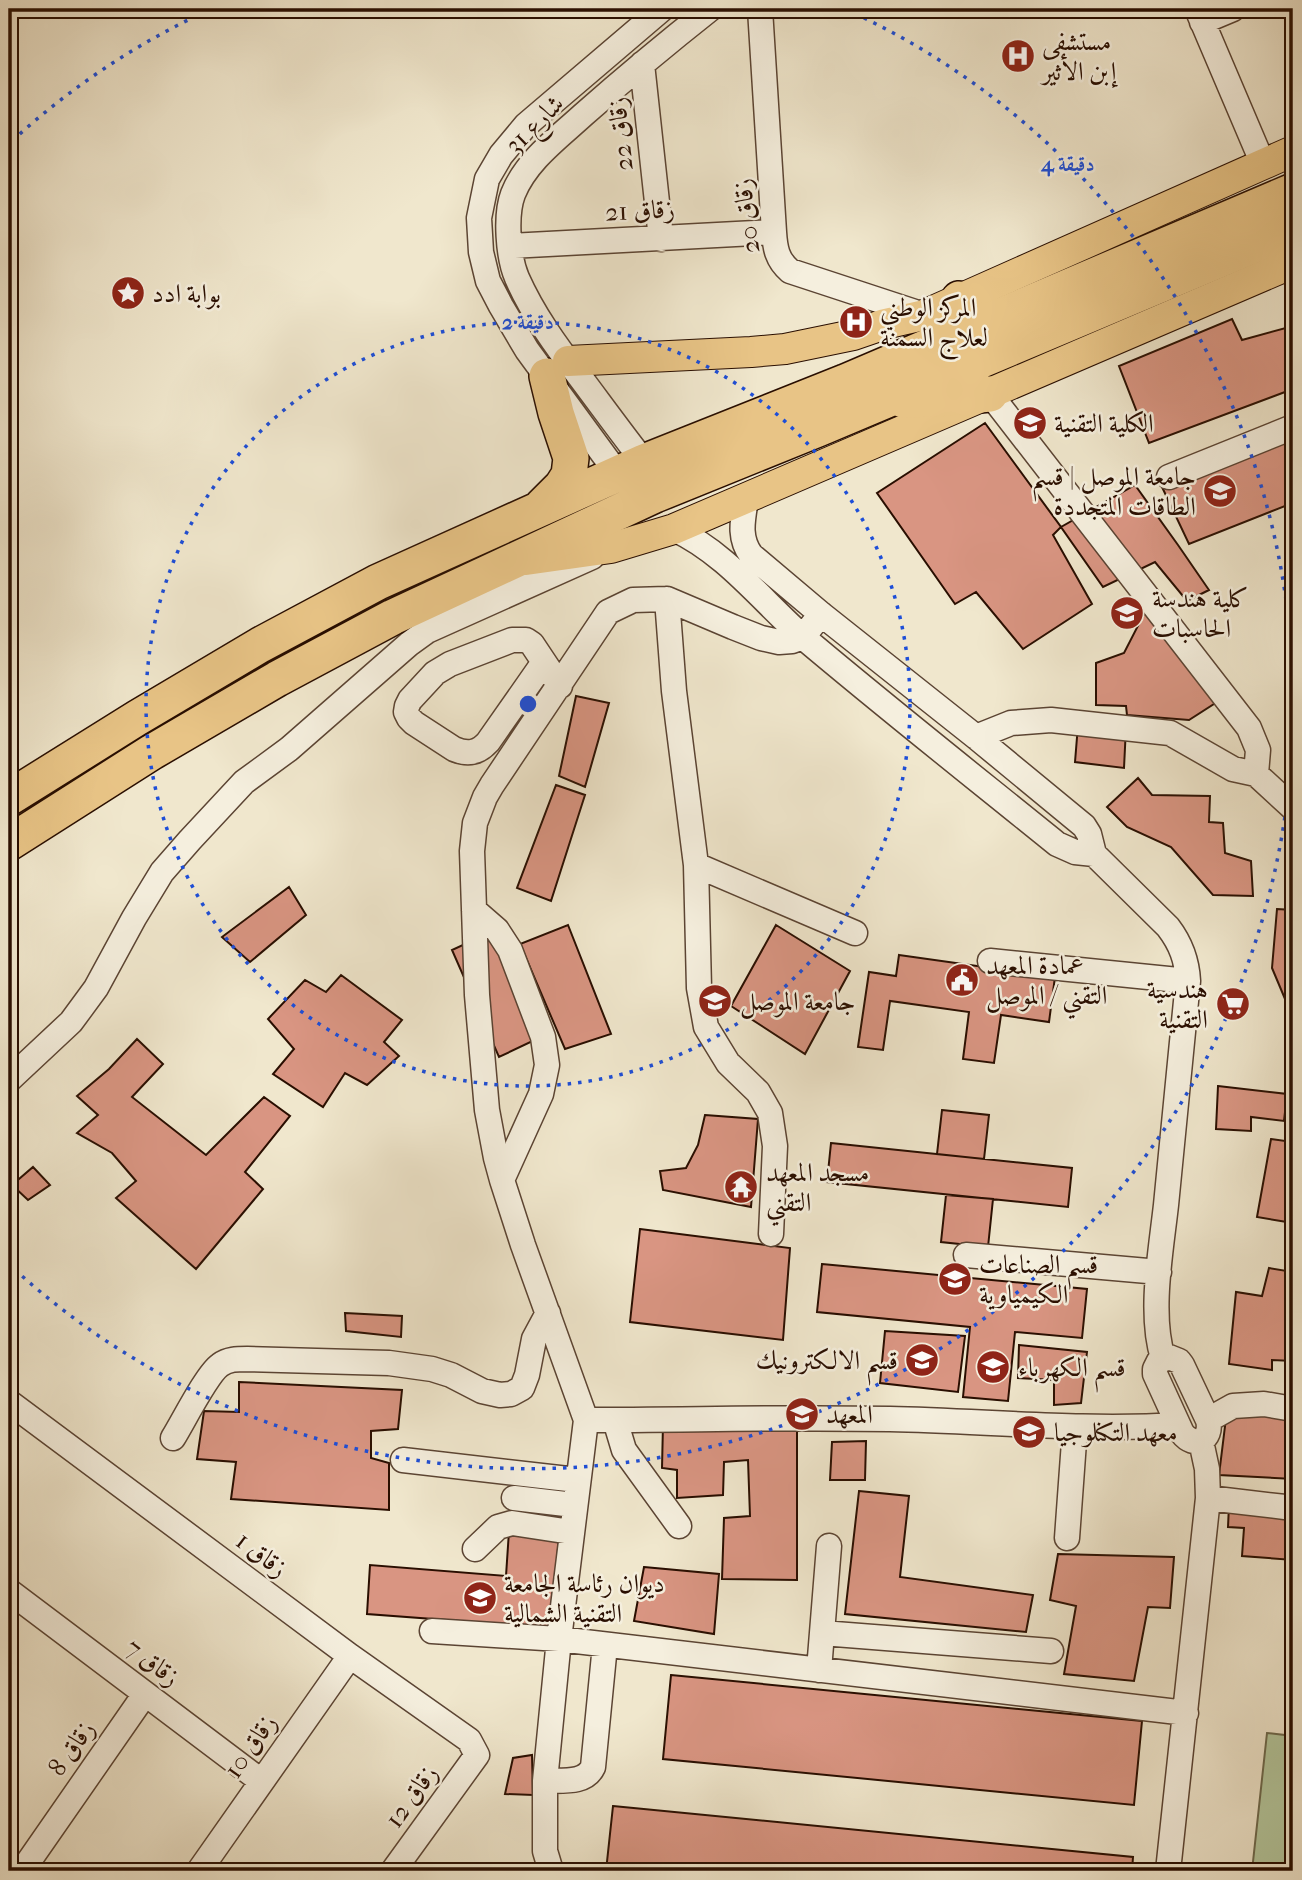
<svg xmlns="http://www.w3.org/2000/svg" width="1302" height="1880" font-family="'IM FELL French Canon',Amiri,serif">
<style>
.green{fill:#b4c79d;stroke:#6e6a4e;stroke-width:2}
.building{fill:#d99582;stroke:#290e00;stroke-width:2}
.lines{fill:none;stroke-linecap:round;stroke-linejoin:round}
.minor-casing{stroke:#5b4433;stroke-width:27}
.major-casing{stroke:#290e00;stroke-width:32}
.highway-casing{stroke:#290e00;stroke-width:38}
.minor{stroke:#f5efde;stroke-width:24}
.major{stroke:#e8c486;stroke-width:30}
.highway{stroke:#e8c486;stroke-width:35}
.ring{fill:none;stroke:#1d4ed8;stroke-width:3.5;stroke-dasharray:3.5 7}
.labels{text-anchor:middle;stroke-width:5;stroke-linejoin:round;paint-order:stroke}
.poi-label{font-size:26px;fill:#290e00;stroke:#f5efde;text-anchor:start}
.street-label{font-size:26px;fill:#290e00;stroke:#f5efde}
.centre{fill:#1d4ed8;stroke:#f5efde;stroke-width:3.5}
.ring-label{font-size:21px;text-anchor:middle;font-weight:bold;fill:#1d4ed8;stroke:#f5efde;stroke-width:5;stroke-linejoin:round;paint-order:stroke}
</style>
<rect width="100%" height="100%" fill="#f0e7cd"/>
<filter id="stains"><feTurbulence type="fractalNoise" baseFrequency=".00286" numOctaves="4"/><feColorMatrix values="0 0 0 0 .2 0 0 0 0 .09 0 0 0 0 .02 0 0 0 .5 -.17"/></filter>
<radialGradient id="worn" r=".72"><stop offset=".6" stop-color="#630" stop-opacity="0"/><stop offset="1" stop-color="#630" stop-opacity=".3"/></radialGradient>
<!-- green -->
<path class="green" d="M 1267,1733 L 1293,1736 L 1293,1871 L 1252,1871 Z"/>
<!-- building -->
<path class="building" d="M 1232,319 L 1242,340 L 1293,326 L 1293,389 L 1149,443 L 1119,366 Z
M 985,423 L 1061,527 L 1053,535 L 1092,604 L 1023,649 L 976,592 L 955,604 L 877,493 Z
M 1293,437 L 1293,510 L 1290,504 L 1189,544 L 1162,487 Z
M 1135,485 L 1178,545 L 1209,590 L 1187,601 L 1155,562 L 1103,587 L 1061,527 Z
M 1145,612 L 1217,702 L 1189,720 L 1127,715 L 1126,706 L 1096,705 L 1096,663 L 1124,653 Z
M 576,696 L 609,703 L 585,787 L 559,776 Z
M 1078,725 L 1126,727 L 1124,768 L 1075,762 Z
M 1138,778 L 1152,795 L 1210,796 L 1209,822 L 1223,823 L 1225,853 L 1251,861 L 1253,896 L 1213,895 L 1171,847 L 1127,827 L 1107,807 Z
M 556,785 L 585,795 L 551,901 L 517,888 Z
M 289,887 L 306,915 L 250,962 L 222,937 Z
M 1277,909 L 1293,910 L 1293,1018 L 1272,968 Z
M 568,925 L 611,1034 L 565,1049 L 520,944 Z
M 776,925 L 850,971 L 805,1054 L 731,1006 Z
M 493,931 L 539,1038 L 499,1057 L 452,950 Z
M 899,955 L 1055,977 L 1049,1022 L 1001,1015 L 994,1063 L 963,1059 L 969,1012 L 890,1001 L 883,1050 L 858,1047 L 869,972 L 896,976 Z
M 341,975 L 402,1020 L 384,1042 L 399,1056 L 367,1085 L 345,1073 L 323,1107 L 273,1074 L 294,1049 L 268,1019 L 305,980 L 326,992 Z
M 137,1039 L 163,1064 L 132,1097 L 206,1155 L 264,1097 L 290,1116 L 245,1172 L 263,1189 L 196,1269 L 116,1198 L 136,1181 L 112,1153 L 77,1133 L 98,1115 L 77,1096 L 109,1069 Z
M 1218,1086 L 1287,1094 L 1284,1121 L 1251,1117 L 1251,1131 L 1216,1129 Z
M 942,1110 L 989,1115 L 984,1159 L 937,1154 Z
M 705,1115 L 758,1119 L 751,1207 L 663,1190 L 660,1171 L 686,1168 L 698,1145 Z
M 1271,1139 L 1293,1142 L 1293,1223 L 1257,1217 Z
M 831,1143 L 1072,1168 L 1068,1207 L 827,1182 Z
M 33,1167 L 50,1185 L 28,1200 L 12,1185 Z
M 946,1195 L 993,1199 L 988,1247 L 941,1242 Z
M 640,1229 L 790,1248 L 783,1340 L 630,1322 Z
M 822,1264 L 1087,1289 L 1082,1338 L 1015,1332 L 1008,1401 L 963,1397 L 970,1327 L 817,1312 Z
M 1269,1268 L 1293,1272 L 1293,1361 L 1272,1360 L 1272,1370 L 1229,1364 L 1236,1292 L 1262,1296 Z
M 345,1313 L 402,1316 L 401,1337 L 346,1331 Z
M 885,1331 L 965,1336 L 958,1392 L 880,1383 Z
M 1019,1345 L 1087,1352 L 1081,1403 L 1054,1405 L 1054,1380 L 1018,1378 Z
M 239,1382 L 402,1390 L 398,1429 L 371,1431 L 371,1458 L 389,1463 L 389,1510 L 231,1499 L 236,1462 L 197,1459 L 204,1411 L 239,1412 Z
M 1227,1410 L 1293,1415 L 1293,1479 L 1219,1475 Z
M 663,1424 L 797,1427 L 797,1580 L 722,1579 L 724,1518 L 750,1516 L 748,1460 L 724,1462 L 723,1495 L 677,1498 L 677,1470 L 662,1468 Z
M 866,1441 L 865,1480 L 830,1480 L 832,1442 Z
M 859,1491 L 909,1496 L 900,1577 L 1033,1595 L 1026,1632 L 845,1614 Z
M 1229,1505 L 1293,1510 L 1293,1560 L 1242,1556 L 1244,1528 L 1228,1527 Z
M 509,1531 L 559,1535 L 552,1628 L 367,1614 L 370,1565 L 506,1576 Z
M 1058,1554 L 1174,1557 L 1170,1608 L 1148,1607 L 1134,1681 L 1064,1674 L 1076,1606 L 1050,1600 Z
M 644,1567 L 719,1574 L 714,1634 L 634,1621 Z
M 671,1675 L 1142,1721 L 1134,1805 L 663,1759 Z
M 532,1755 L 533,1795 L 505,1794 L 513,1758 Z
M 613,1806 L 1133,1857 L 1132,1871 L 606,1871 Z"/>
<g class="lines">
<!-- minor casing -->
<g class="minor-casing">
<path id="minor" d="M 760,9 L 774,232 C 775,248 777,260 790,271 L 924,315
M 1197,9 L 1263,164
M 1202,22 L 1233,9
M 642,64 L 661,239
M 510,246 L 774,232
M 990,394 L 1249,728 L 1258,750 L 1256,774
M 644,462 C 622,434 601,405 580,377 C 556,346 533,314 517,278 C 508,257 505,215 513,194 C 526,161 558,138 583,115 C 625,78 667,43 710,9
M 617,473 L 527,350 L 501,306 L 488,281 L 481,252 L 479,218 L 487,179 L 501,155 L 526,125 L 662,9
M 1169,477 L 1293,427
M 746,499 C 743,519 738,537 751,555 L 821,614 L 976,737 L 1084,826 L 1089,834 L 1094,854 L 1168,927 C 1181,944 1187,960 1188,981 C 1181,1056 1173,1130 1166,1205 C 1161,1251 1149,1314 1163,1358
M 674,529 C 726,553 762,601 804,638 C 887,708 973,776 1057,844 L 1075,852 L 1094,854
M 667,599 L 674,691 L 696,865 L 699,988 L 706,1027 L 728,1063 L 758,1092 L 770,1113 L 775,1146 L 771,1234
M 544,662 L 488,742 C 478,753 468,755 454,749 L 414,723 L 409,718 L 406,712 L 407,706 L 410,700 L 435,673 L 450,664 L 512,640 L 526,640 L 532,644 L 560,686
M 976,737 L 1011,723 L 1051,720 L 1170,733 L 1233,769 L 1256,774 L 1293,808
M 696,865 L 855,933
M 474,910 L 497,930 L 510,950 L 543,1037 L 547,1065 L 541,1094 L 502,1180
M 990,961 L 1188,981
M 9,1080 L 71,1022 L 96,988 L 134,918 L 162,872 L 190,840 L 244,782 L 289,749 L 409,644 L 427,631 L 592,557
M 966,1255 L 1159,1272
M 1169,1357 L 1179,1361 L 1182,1365 L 1208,1420 C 1213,1440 1194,1449 1182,1433 L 1155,1374 L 1155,1369 L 1159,1361 Z
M 9,1402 L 350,1656 L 469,1740 L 477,1755 L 393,1871
M 586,1420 C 687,1420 789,1417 890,1419 C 986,1421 1082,1431 1178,1425
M 615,1420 L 624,1450 L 679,1526
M 1208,1420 L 1233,1406 L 1264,1404 L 1293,1409
M 173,1438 C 183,1422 207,1374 220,1365 C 228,1359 237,1359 247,1359 L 389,1363 L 432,1369 L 451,1375 L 482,1391 L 500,1395 L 511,1394 L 522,1388 L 527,1375 L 534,1339 L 548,1313
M 403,1460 L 577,1480
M 514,1498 L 574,1505
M 1208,1498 L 1285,1507
M 1067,1538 L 1075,1428
M 475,1549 L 498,1527 L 512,1523 L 571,1532
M 9,1591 L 261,1781
M 432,1631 L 559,1639 L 586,1420 L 523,1245 L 502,1180 L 496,1158 L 487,1110 L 477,995 L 472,851 L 475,823 L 485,797 L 492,785 L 608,612 L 633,600 L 667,599 L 733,627 L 761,638 L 779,642 L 792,641 L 803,637 L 821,614
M 822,1633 L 1051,1651
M 819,1670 L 829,1546
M 545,1781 C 562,1780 585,1784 593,1767 L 605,1645
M 22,1871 L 145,1694
M 199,1871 L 350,1656
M 551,1871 L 545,1851 L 545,1781 L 559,1639 L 1186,1713
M 1168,1871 L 1208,1498 L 1207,1469 L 1201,1441"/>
</g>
<!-- major casing -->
<g class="major-casing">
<path id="major" d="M 568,361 L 751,352 L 785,349 L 853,335 L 885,324 L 924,315 L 1293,151
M 526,560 L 611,548 L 674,529 L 1293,263"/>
</g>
<!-- highway casing -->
<g class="highway-casing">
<path id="highway" d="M 959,299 L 975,328
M 903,400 L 937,399 L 990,394
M 542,506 L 562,486 L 569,475 L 571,458 L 556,413 L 547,376
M 9,798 L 137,718 L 260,645 L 378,582 L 644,462 L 845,382 L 1293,191
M 9,843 L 152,752 L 277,679 L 393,617 L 655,495 L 818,429 L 1293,229"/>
</g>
<!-- minor -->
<use href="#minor" class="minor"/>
<!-- major -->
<use href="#major" class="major"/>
<!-- highway -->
<use href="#highway" class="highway"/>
</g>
<!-- distance rings -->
<g class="ring">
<circle cx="528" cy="704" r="382"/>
<path d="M12 141A764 764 0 0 1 211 9M845 9A764 764 0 1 1 12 1267"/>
</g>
<!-- icons -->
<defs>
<g id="hospital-disc" transform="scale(1.75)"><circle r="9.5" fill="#8f2418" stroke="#f5efde"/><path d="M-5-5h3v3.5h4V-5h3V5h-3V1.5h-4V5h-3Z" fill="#fff"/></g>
<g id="sight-disc" transform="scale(1.75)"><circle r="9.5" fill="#8f2418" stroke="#f5efde"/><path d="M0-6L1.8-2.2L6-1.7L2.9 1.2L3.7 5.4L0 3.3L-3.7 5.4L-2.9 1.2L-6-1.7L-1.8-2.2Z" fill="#fff"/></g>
<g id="university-disc" transform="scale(1.75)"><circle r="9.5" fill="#8f2418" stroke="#f5efde"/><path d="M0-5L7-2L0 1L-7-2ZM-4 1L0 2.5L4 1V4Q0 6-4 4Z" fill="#fff"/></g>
<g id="school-disc" transform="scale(1.75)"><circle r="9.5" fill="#8f2418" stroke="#f5efde"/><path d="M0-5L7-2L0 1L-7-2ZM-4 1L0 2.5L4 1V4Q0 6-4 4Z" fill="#fff"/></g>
<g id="civic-disc" transform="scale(1.75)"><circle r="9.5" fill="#8f2418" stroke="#f5efde"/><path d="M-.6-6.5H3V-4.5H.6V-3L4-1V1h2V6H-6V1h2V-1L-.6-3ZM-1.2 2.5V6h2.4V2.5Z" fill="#fff"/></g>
<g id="supermarket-disc" transform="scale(1.75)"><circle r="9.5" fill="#8f2418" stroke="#f5efde"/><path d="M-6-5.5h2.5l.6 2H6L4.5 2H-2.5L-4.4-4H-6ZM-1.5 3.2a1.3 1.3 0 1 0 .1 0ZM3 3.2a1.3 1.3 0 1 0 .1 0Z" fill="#fff"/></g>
<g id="temple-disc" transform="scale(1.75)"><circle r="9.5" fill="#8f2418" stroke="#f5efde"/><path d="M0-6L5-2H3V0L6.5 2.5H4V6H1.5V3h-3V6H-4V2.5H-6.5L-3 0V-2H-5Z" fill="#fff"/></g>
</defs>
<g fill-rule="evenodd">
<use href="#hospital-disc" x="1018" y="56"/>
<use href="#sight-disc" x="128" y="293"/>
<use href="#hospital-disc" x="856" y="322"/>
<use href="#university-disc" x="1030" y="423"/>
<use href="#university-disc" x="1220" y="491"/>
<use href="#school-disc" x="1127" y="613"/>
<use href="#civic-disc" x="962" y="980"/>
<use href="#university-disc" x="715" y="1001"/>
<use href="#supermarket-disc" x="1233" y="1004"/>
<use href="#temple-disc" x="741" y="1187"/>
<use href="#school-disc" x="955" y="1279"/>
<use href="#school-disc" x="922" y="1360"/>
<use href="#school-disc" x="993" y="1367"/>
<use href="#university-disc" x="802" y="1414"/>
<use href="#university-disc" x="1029" y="1432"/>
<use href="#school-disc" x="480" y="1598"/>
</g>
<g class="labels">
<!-- poi labels -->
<g class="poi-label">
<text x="1042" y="50">مستشفى<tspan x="1042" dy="30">إبن الأثير</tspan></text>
<text x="152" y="302">بوابة ادد</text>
<text x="880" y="316">المركز الوطني<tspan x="880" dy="30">لعلاج السمنة</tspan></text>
<text x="1054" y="432">الكلية التقنية</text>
<text x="1196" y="485" text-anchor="end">جامعة الموصل | قسم<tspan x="1196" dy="30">الطاقات المتجددة</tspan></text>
<text x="1152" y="607">كلية هندسة<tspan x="1152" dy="30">الحاسبات</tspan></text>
<text x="986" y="974">عمادة المعهد<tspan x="986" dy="30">التقني / الموصل</tspan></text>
<text x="1208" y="998" text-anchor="end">هندسية<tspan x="1208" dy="30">التقنية</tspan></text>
<text x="740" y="1010">جامعة الموصل</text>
<text x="766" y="1181">مسجد المعهد<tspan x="766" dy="30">التقني</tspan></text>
<text x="979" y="1273">قسم الصناعات<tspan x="979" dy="30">الكيمياوية</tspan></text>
<text x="898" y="1369" text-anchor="end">قسم الالكترونيك</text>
<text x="1018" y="1376">قسم الكهرباء</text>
<text x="826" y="1423">المعهد</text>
<text x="1054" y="1441">معهد التكنلوجيا</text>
<text x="504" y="1592">ديوان رئاسة الجامعة<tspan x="504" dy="30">التقنية الشمالية</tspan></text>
</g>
<!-- street labels -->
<g class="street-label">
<text transform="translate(534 124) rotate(-45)" y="9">شارع 31</text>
<text transform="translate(620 134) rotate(-96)" y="9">زقاق 22</text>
<text transform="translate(640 210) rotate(-3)" y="9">زقاق 21</text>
<text transform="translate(746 216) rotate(-97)" y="9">زقاق 20</text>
<text transform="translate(262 1554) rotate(37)" y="9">زقاق 1</text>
<text transform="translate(153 1662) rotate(37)" y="9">زقاق 7</text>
<text transform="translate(250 1746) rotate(-55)" y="9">زقاق 10</text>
<text transform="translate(71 1748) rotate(-55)" y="9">زقاق 8</text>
<text transform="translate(411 1796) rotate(-54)" y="9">زقاق 12</text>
</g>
</g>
<circle cx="528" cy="704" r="10" class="centre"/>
<g class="ring-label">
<text x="1068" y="171">4 دقيقة</text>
<text x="528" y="329">2 دقيقة</text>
</g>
<!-- margin -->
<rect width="1302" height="1880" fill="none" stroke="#f0e7cd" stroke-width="35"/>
<rect x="10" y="10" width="1281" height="1859" fill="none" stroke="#290e00" stroke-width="3.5"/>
<rect x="18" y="18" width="1267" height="1845" fill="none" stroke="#290e00" stroke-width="2"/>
<rect width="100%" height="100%" filter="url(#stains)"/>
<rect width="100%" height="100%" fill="url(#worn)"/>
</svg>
